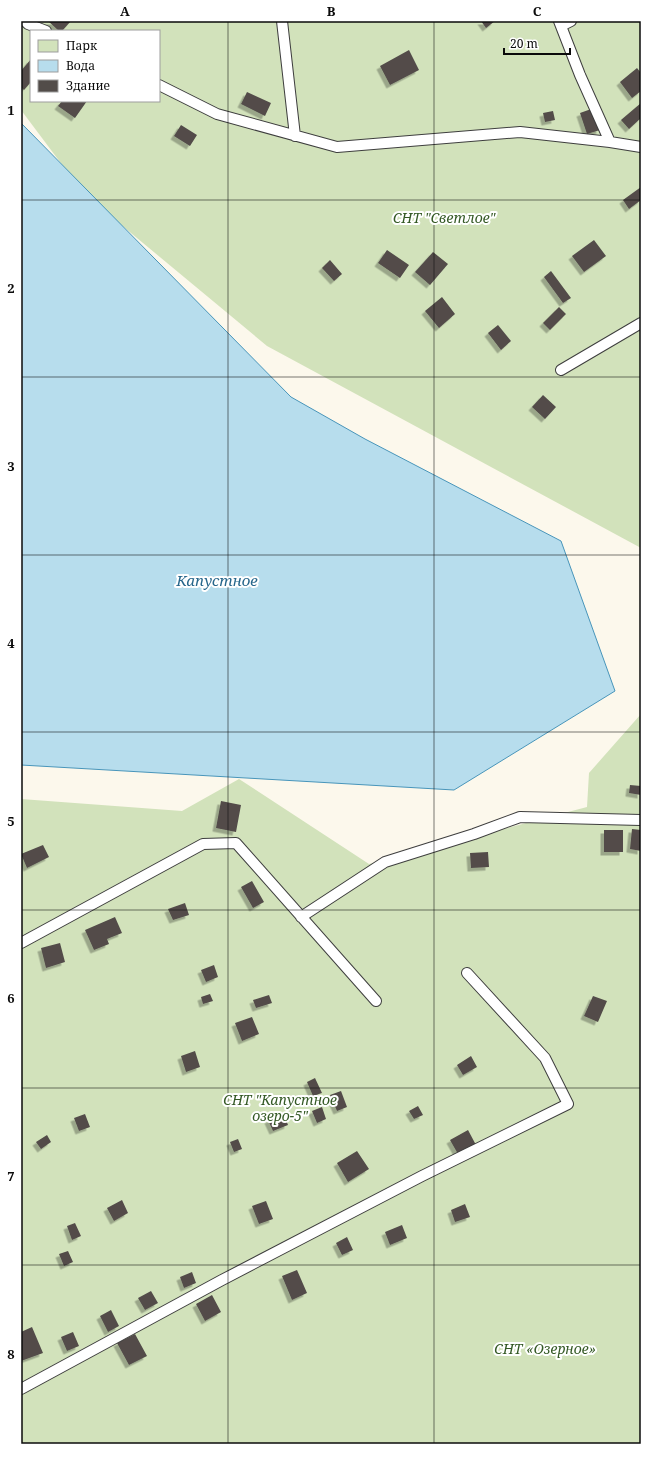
<svg xmlns="http://www.w3.org/2000/svg" width="662" height="1465" font-family="'Noto Serif',serif">
<style>
.green{fill:#d2e2bb;fill-rule:evenodd}
.water{fill:#b7dded;stroke:#4895ba}
.building{fill:#524c49;filter:url(#shadow)}
.lines{fill:none;stroke-linecap:round;stroke-linejoin:round}
.lane-casing{stroke:#3e3e3e;stroke-width:12}
.lane{stroke:#fff;stroke-width:10}
.grid{fill:none;stroke:#0b0b0b;stroke-width:1;stroke-opacity:0.55}
.labels{text-anchor:middle;stroke-width:4;stroke-linejoin:round;paint-order:stroke}
.park-label{font-size:14px;font-style:italic;fill:#345925;stroke:#fff}
.water-label{font-size:15px;font-style:italic;fill:#26668b;stroke:#fff}
.neatline{fill:none;stroke:#0b0b0b;stroke-width:1.5}
.grid-label{font-size:13px;text-anchor:middle;font-weight:bold;fill:#0b0b0b}
</style>
<defs>
<filter id="shadow"><feDropShadow dx="-3.5" dy="3.5" stdDeviation="0" flood-color="#0004"/></filter>
</defs>
<rect width="100%" height="100%" fill="#fcf8ec"/>
<!-- green -->
<path class="green" d="M 21,21 L 641,21 L 641,548 L 267,346 L 84,194 L 21,110 ZM 31,31 L 159,31 L 159,101 L 31,101 Z
M 641,714 L 641,1444 L 21,1444 L 21,799 L 182,811 L 239,779 L 369,864 L 587,807 L 589,773 Z"/>
<!-- water -->
<path class="water" d="M 21,123 L 291,397 L 365,439 L 561,541 L 615,691 L 454,790 L 21,765 Z"/>
<!-- building -->
<path class="building" d="M 48,21 L 71,21 L 62,31 L 59,31 Z
M 481,21 L 495,21 L 486,28 Z
M 409,50 L 419,70 L 390,85 L 380,66 Z
M 31,59 L 31,82 L 24,90 L 21,87 L 21,71 Z
M 637,68 L 641,73 L 641,91 L 632,98 L 620,82 Z
M 247,92 L 271,103 L 265,116 L 241,104 Z
M 62,101 L 87,101 L 75,118 L 58,106 Z
M 641,103 L 641,118 L 629,129 L 621,120 Z
M 594,108 L 600,130 L 587,134 L 580,113 Z
M 553,111 L 555,120 L 545,122 L 543,113 Z
M 181,125 L 197,135 L 190,146 L 174,136 Z
M 641,187 L 641,200 L 629,209 L 623,200 Z
M 594,240 L 606,256 L 584,272 L 572,256 Z
M 387,250 L 409,265 L 400,278 L 378,263 Z
M 433,252 L 448,264 L 430,285 L 415,272 Z
M 330,260 L 342,274 L 334,281 L 322,268 Z
M 551,271 L 571,298 L 563,303 L 544,277 Z
M 442,297 L 455,314 L 439,328 L 425,311 Z
M 559,307 L 566,314 L 550,330 L 543,323 Z
M 498,325 L 511,341 L 501,350 L 488,333 Z
M 543,395 L 556,407 L 545,419 L 532,407 Z
M 630,785 L 641,786 L 641,795 L 629,793 Z
M 221,801 L 241,805 L 236,832 L 216,828 Z
M 632,829 L 641,830 L 641,851 L 630,849 Z
M 604,830 L 623,830 L 623,852 L 604,852 Z
M 43,845 L 49,857 L 27,868 L 21,854 Z
M 488,852 L 489,867 L 471,868 L 470,853 Z
M 252,881 L 264,902 L 253,908 L 241,887 Z
M 185,903 L 189,915 L 173,920 L 168,909 Z
M 115,917 L 122,933 L 107,939 L 109,944 L 94,950 L 85,930 Z
M 60,943 L 65,962 L 46,968 L 41,948 Z
M 214,965 L 218,977 L 206,982 L 201,970 Z
M 210,994 L 213,1001 L 203,1004 L 201,997 Z
M 269,995 L 272,1003 L 256,1008 L 253,1000 Z
M 593,996 L 607,1001 L 598,1022 L 584,1016 Z
M 252,1017 L 259,1034 L 242,1041 L 235,1023 Z
M 195,1051 L 200,1067 L 186,1072 L 181,1056 Z
M 471,1056 L 477,1067 L 463,1075 L 457,1065 Z
M 315,1078 L 322,1093 L 313,1096 L 307,1082 Z
M 341,1091 L 347,1107 L 337,1111 L 330,1095 Z
M 418,1106 L 423,1115 L 414,1119 L 409,1111 Z
M 322,1107 L 326,1119 L 317,1123 L 312,1111 Z
M 85,1114 L 90,1127 L 79,1131 L 74,1118 Z
M 284,1114 L 288,1125 L 273,1131 L 268,1120 Z
M 468,1130 L 476,1145 L 458,1154 L 450,1140 Z
M 47,1135 L 51,1142 L 41,1149 L 36,1142 Z
M 238,1139 L 242,1149 L 234,1152 L 230,1142 Z
M 357,1151 L 369,1169 L 348,1182 L 337,1163 Z
M 122,1200 L 128,1213 L 114,1221 L 107,1208 Z
M 266,1201 L 273,1219 L 259,1224 L 252,1206 Z
M 465,1204 L 470,1217 L 455,1222 L 451,1210 Z
M 75,1223 L 81,1236 L 72,1240 L 67,1226 Z
M 402,1225 L 407,1238 L 390,1245 L 385,1232 Z
M 347,1237 L 353,1250 L 342,1255 L 336,1243 Z
M 68,1251 L 73,1262 L 64,1266 L 59,1254 Z
M 297,1270 L 307,1293 L 292,1300 L 282,1276 Z
M 192,1272 L 196,1283 L 184,1288 L 180,1277 Z
M 151,1291 L 158,1303 L 145,1310 L 138,1298 Z
M 212,1295 L 221,1312 L 205,1321 L 196,1304 Z
M 111,1310 L 119,1326 L 108,1332 L 100,1316 Z
M 32,1327 L 43,1353 L 21,1361 L 21,1332 Z
M 73,1332 L 79,1346 L 67,1351 L 61,1337 Z
M 135,1334 L 147,1356 L 129,1365 L 117,1343 Z"/>
<g class="lines">
<!-- lane casing -->
<g class="lane-casing">
<path id="lane" d="M 25,21 L 28,24 L 46,31
M 282,21 L 295,136
M 559,21 L 580,75 L 610,142
M 561,26 L 571,21
M 159,85 L 217,114 L 337,147 L 520,132 L 610,142 L 641,147
M 561,370 L 641,323
M 301,917 L 385,862 L 474,834 L 520,817 L 641,820
M 21,943 L 203,844 L 236,843 L 376,1001
M 21,1389 L 222,1280 L 422,1176 L 568,1104 L 545,1058 L 467,973"/>
</g>
<!-- lane -->
<use href="#lane" class="lane"/>
</g>
<!-- grid -->
<path class="grid" d="M 228,21 L 228,1444M 434,21 L 434,1444M 21,200 L 641,200M 21,377 L 641,377M 21,555 L 641,555M 21,732 L 641,732M 21,910 L 641,910M 21,1088 L 641,1088M 21,1265 L 641,1265"/>
<g class="labels">
<!-- park labels -->
<g class="park-label">
<text x="444" y="223">СНТ "Светлое"</text>
<text x="280" y="1105">СНТ "Капустное<tspan x="280" dy="16">озеро-5"</tspan></text>
<text x="545" y="1354">СНТ «Озерное»</text>
</g>
<!-- water labels -->
<g class="water-label">
<text x="217" y="586">Капустное</text>
</g>
</g>
<!-- border -->
<rect width="662" height="1465" fill="none" stroke="#ffffff" stroke-width="44"/>
<!-- legend -->
<rect x="30" y="30" width="130" height="72" fill="#ffffff" stroke="#9d9d9d"/>
<rect x="38" y="40" width="20" height="12" fill="#d2e2bb" stroke="#9d9d9d"/>
<text x="66" y="50" font-size="12" fill="#0b0b0b">Парк</text>
<rect x="38" y="60" width="20" height="12" fill="#b7dded" stroke="#9d9d9d"/>
<text x="66" y="70" font-size="12" fill="#0b0b0b">Вода</text>
<rect x="38" y="80" width="20" height="12" fill="#524c49" stroke="#9d9d9d"/>
<text x="66" y="90" font-size="12" fill="#0b0b0b">Здание</text>
<!-- scale -->
<path d="M504 48v6h66v-6" fill="none" stroke="#0b0b0b" stroke-width="2"/>
<text x="510" y="48" font-size="12" fill="#0b0b0b" stroke="#ffffff" stroke-width="3" paint-order="stroke">20 m</text>
<rect x="22" y="22" width="618" height="1421" class="neatline"/>
<g class="grid-label">
<text x="125" y="16">A</text>
<text x="331" y="16">B</text>
<text x="537" y="16">C</text>
<text x="11" y="115">1</text>
<text x="11" y="293">2</text>
<text x="11" y="471">3</text>
<text x="11" y="648">4</text>
<text x="11" y="826">5</text>
<text x="11" y="1003">6</text>
<text x="11" y="1181">7</text>
<text x="11" y="1359">8</text>
</g>
</svg>
